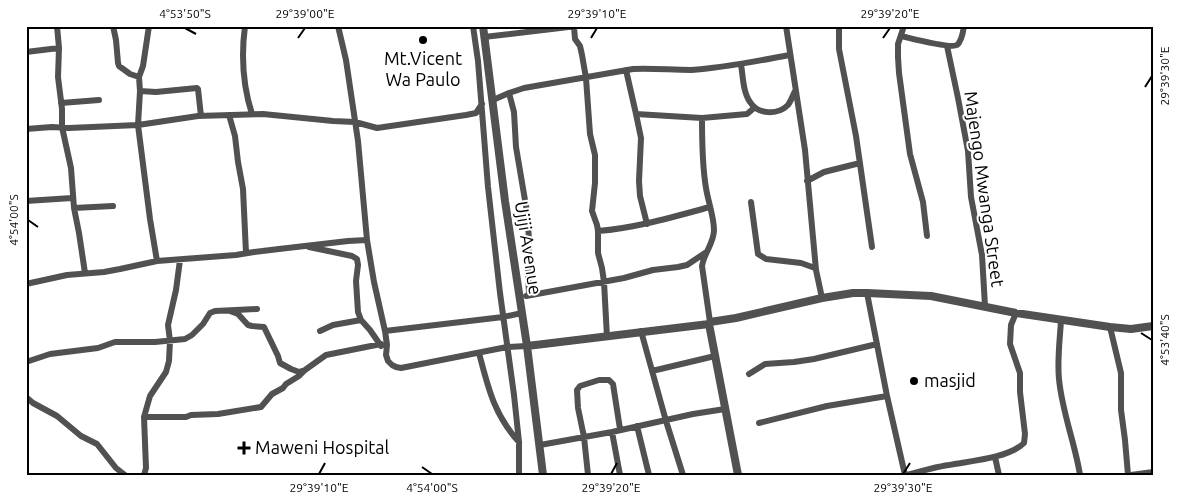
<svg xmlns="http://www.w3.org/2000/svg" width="1179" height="501" font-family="Ubuntu,sans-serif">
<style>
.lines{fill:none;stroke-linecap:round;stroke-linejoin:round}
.minor{stroke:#515151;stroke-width:6}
.tertiary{stroke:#515151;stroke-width:8}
.ticks{fill:none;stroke:#000;stroke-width:2}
.poi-dot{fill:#000;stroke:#fff;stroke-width:2}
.labels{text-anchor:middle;stroke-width:4;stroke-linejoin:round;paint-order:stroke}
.poi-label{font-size:18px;fill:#000;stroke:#fff;text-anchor:start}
.street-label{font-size:18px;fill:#000;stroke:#fff}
.neatline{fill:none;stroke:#000;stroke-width:2}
.ticks-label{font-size:12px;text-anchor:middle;fill:#000}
</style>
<rect width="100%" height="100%" fill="#fff"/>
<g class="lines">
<!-- minor -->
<path class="minor" d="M 57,26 L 59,48 L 58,77 L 62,109 L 62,127 L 71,168 L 74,208 L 79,233 L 85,273
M 113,26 L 116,40 L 118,63 L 119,66 L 130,74 L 139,77
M 149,26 L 143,66 L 139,77 L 140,91 L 138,125 L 150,219 L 157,261
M 245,26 C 241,56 243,86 252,114
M 338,26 L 346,60 L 358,141 L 367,240 L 374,282 L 385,331 L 387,345 L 386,355 L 388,361 L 392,365 L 396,367 L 401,368 L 507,347 L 527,346
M 473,26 L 478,61 L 488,187 L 500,293 L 514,395 L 519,442 L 519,475
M 786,26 L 805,150 L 816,270 L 822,298
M 839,26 L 839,49 L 856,136 L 872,247
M 904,26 L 898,44 L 898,57 L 899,73 L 910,154 L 923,202 L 927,236
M 574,27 L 575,39 L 580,46 L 582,55 L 586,78 L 590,134 L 595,155 L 595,183 L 592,211 L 597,225 L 598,231 L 598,253 L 602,268 L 604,282 L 607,337
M 901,36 C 910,38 950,49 957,45 C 962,41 963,32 964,26
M 484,37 L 577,26
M 947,46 L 958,98 L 968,151 L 971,197 L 982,255 L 985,306
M 26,52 L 59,48
M 741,64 C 743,77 743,92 750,102 C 758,115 778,115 788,105 C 791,101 793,95 795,91
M 626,70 L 636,114 L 641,138 L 639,181 L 640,196 L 647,224
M 140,91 L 156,92 L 197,88 L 198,89 L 201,116
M 509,93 L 514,112 L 516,147 L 527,212 L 529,239 L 528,271 L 529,295
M 493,100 L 509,93 L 524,88 L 633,69 C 652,68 671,70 691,70 C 724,68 757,61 790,55
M 61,103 L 99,100
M 636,114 L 702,118 L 747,114 L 754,108
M 229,115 L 235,136 L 238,162 L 243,189 L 246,253
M 702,118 C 702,141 702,165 706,188 C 708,201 714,217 714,230 C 714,243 704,253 702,266 L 710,322
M 26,129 L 52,127 L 69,128 L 138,125 L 198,116 L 263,114 L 333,121 L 355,122 L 377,128 L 466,115 L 476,113 L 482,104
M 807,181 L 824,172 L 860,163
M 26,201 L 72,198
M 751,202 L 758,254 L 766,259 L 801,263 L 815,268
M 74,208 L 113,206
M 598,231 C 636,228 673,217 710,207
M 309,247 L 352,256 L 357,259 L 358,265 L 356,281 L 358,312 L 361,320 L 370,330 L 381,346
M 26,284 L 67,275 L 104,272 L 120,269 L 157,261 L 236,255 L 254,252 L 279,249 L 348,241 L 367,240
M 867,293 L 887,396 L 905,475
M 526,296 L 624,278 L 653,270 L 678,267 L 687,265 L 705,253
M 230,311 L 238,314 L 248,325 L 252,326 L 264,327 L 278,356 L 280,363 L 291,369 L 299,372 L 305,370 L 326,355 L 381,344
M 1061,320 C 1060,339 1057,360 1059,379 C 1062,412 1075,443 1080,475
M 1110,327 L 1121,373 L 1121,410 L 1125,440 L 1128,475
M 320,331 L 333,325 L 361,320
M 385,331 L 503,317 L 522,313
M 641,331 L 666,421 L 683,475
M 479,353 C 488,387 494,415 519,442
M 26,362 L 50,354 L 98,348 L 115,342 L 155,342 L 185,339 L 192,335 L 203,324 L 210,313 L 215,311 L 257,309
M 652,371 L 715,356
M 749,374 L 765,364 L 794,362 L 814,359 L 877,344
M 26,397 L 33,403 L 57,416 L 81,436 L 97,444 L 116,468 L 125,475
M 144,417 L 186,417 L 191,415 L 218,414 L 261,407 L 272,394 L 283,388 L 286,384 L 299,376 L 304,371
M 759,423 L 827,406 L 887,396
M 637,426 L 649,475
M 612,432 L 620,475
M 540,445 L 612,432 L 693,414 L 725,409
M 995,457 L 999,475
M 144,475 L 146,468 L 144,417 L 150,396 L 166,372 L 169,361 L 170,341 L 168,325 L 176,290 L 180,260
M 588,475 L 584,437 L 578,408 L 577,390 L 580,386 L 599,380 L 609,380 L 613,384 L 620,429
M 907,475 C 921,471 935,467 949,465 C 970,461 1009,458 1024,443 L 1025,434 L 1020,392 L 1020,373 L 1010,344 L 1011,325 L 1016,313
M 1131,475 L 1153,472"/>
<!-- tertiary -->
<path class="tertiary" d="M 483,26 L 505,201 L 527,346 L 543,475
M 709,324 L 738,475
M 527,346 L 709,324 L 710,322 L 736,318 L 822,298 L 853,293 L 867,293 L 931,296 L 1016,313 L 1110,327 L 1131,329 L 1153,326"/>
</g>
<!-- ticks -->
<path class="ticks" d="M 185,28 L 196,34M 298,38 L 305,28M 591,38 L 597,28M 883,38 L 890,28M 1145,87 L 1152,76M 28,220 L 38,227M 1141,333 L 1152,340M 422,467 L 432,474M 319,474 L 325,463M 611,474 L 617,463M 903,474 L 910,463"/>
<!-- markers -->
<g class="poi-dot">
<circle cx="423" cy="40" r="5"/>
<circle cx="914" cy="381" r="5"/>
<path d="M241.5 440.5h5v5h5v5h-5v5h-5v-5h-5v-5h5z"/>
</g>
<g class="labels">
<!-- poi labels -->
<g class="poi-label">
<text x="423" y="65" text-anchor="middle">Mt.Vicent<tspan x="423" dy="21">Wa Paulo</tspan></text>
<text x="924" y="387">masjid</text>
<text x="255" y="454">Maweni Hospital</text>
</g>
<!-- street labels -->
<g class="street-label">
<text transform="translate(984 189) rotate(82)" y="6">Majengo Mwanga Street</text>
<text transform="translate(528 248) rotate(81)" y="6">Ujiji Avenue</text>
</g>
</g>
<!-- border -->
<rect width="1179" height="501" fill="none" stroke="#ffffff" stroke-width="55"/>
<rect x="28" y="28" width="1124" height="446" class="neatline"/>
<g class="ticks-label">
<text x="185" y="18">4°53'50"S</text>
<text x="305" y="18">29°39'00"E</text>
<text x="597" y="18">29°39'10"E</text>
<text x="890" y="18">29°39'20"E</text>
<text transform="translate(1165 76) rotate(-90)" y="4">29°39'30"E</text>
<text transform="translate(14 220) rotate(-90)" y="4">4°54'00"S</text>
<text transform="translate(1165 340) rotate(-90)" y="4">4°53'40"S</text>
<text x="319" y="492">29°39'10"E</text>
<text x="432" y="492">4°54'00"S</text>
<text x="611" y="492">29°39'20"E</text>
<text x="903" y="492">29°39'30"E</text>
</g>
</svg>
